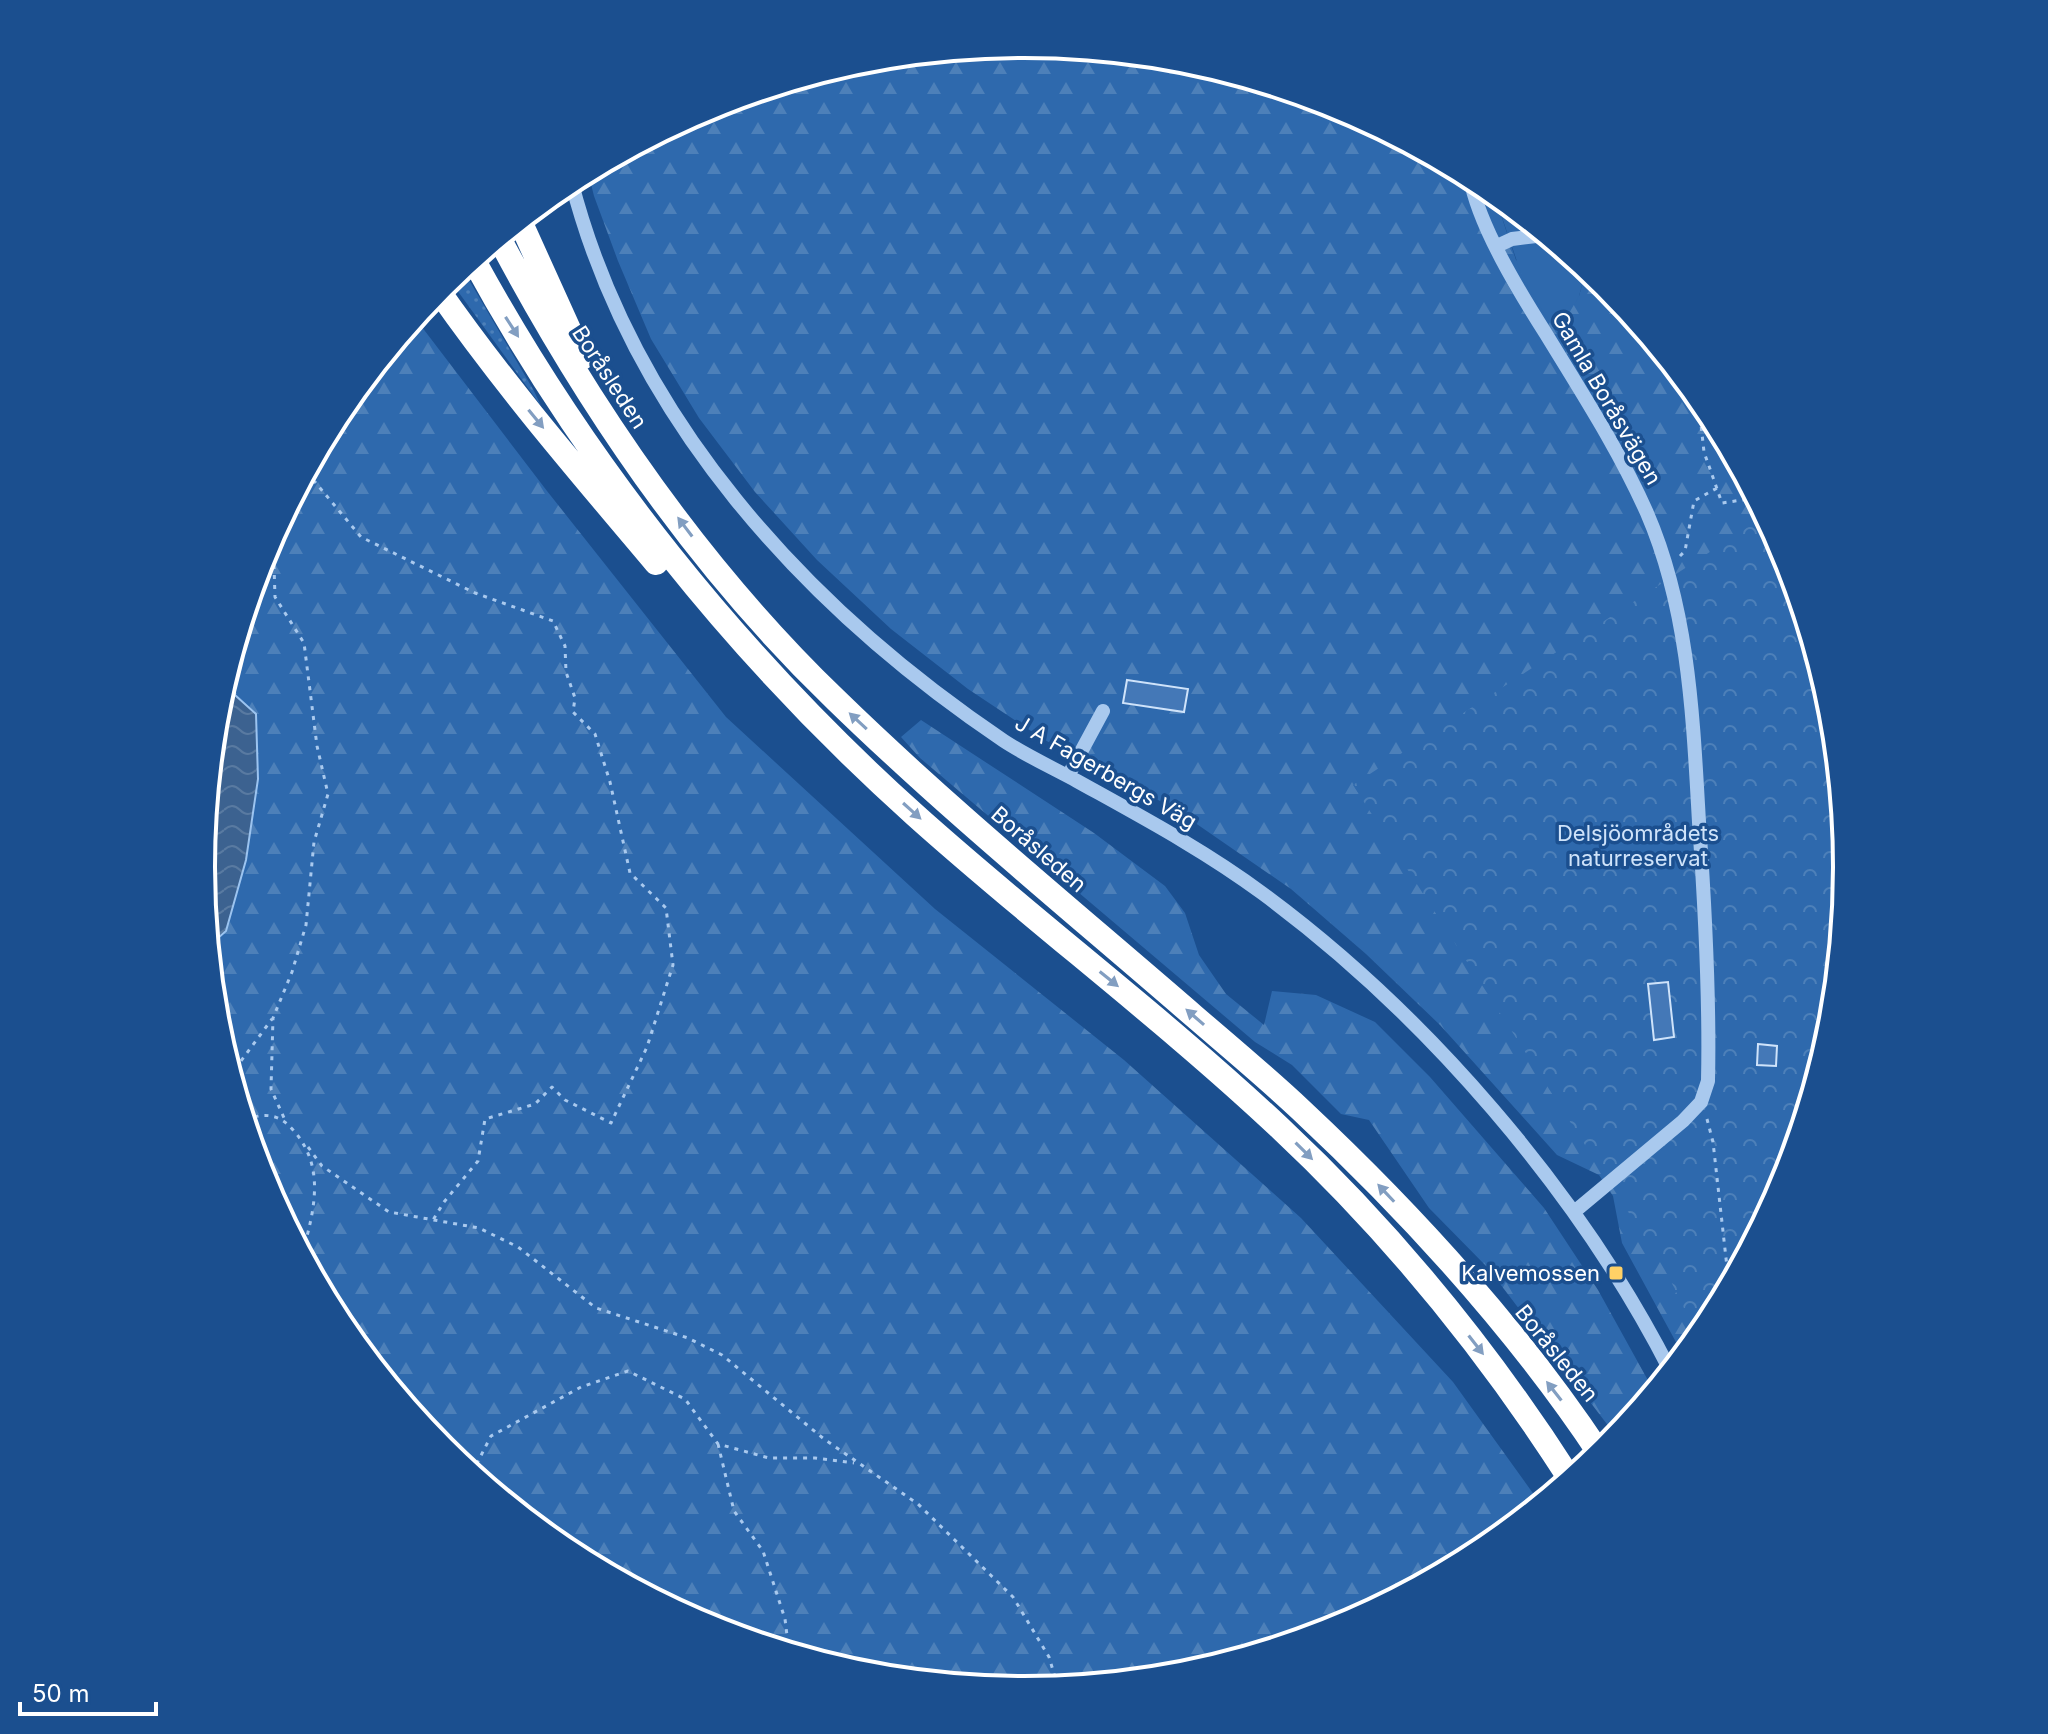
<svg xmlns="http://www.w3.org/2000/svg" width="2048" height="1734" font-family="Inter,sans-serif">
<style>
.grass{fill:url(#grass-dots)}
.forest{fill:url(#forest-firs)}
.park{fill:url(#park-crowns)}
.garden{fill:#2e69ad}
.water{fill:url(#water-waves);stroke:#9cc4f0;stroke-width:2}
.building{fill:#4478b7;stroke:#cfe3fa;stroke-width:2}
.lines{fill:none;stroke-linecap:round;stroke-linejoin:round}
.path{stroke:#a9c9ee;stroke-width:3;stroke-dasharray:4 6;stroke-linecap:butt}
.minor{stroke:#a9c9ee;stroke-width:14}
.highway{stroke:#fff;stroke-width:24}
.oneway{fill:#829ec1}
.poi-dot{fill:#ffd166;stroke:#1b4f8f;stroke-width:3}
.labels{text-anchor:middle;stroke-width:7;stroke-linejoin:round;paint-order:stroke}
.street-label{font-size:22px;fill:#fff;stroke:#1b4f8f}
.park-label{font-size:22px;fill:#cfe3fa;stroke:#1b4f8f}
.poi-label{font-size:22px;fill:#fff;stroke:#1b4f8f;text-anchor:end}
.rim{fill:none;stroke:#fff;stroke-width:4}
</style>
<defs>
<pattern id="grass-dots" width="8" height="8" patternUnits="userSpaceOnUse" patternTransform="scale(2)"><rect width="8" height="8" fill="#2e69ad"/><path d="M2 2h.1M6 6h.1" fill="none" stroke="#4d80b9" stroke-width="1.8" stroke-linecap="round"/></pattern>
<pattern id="forest-firs" width="22" height="20" patternUnits="userSpaceOnUse" patternTransform="scale(2)"><rect width="22" height="20" fill="#2e69ad"/><path d="M5 1l3.5 6h-7zM16 11l3.5 6h-7z" fill="#4d80b9"/></pattern>
<pattern id="park-crowns" width="20" height="18" patternUnits="userSpaceOnUse" patternTransform="scale(2)"><rect width="20" height="18" fill="#2e69ad"/><path d="M2 6a3 3 0 1 1 6 0M12 15a3 3 0 1 1 6 0" fill="none" stroke="#4d80b9"/></pattern>
<pattern id="water-waves" width="16" height="10" patternUnits="userSpaceOnUse" patternTransform="scale(2)"><rect width="16" height="10" fill="#3c6290"/><path d="M0 5q4-4 8 0t8 0" fill="none" stroke="#597aa1"/></pattern>
</defs>
<rect width="100%" height="100%" fill="#1b4f8f"/>
<!-- grass -->
<path class="grass" d="M 462,268 L 534,391 L 541,406 L 449,279 Z"/>
<!-- forest -->
<path class="forest" d="M 1024,44 L 1185,60 L 1339,107 L 1482,183 L 1494,194 L 1516,260 L 1579,296 L 1584,278 L 1590,272 L 1606,285 L 1709,410 L 1785,552 L 1831,707 L 1847,867 L 1831,1028 L 1784,1182 L 1708,1325 L 1683,1355 L 1622,1243 L 1613,1196 L 1599,1175 L 1557,1155 L 1440,1025 L 1366,954 L 1291,889 L 1175,809 L 1043,739 L 968,689 L 891,629 L 817,560 L 755,492 L 699,418 L 651,339 L 618,261 L 594,196 L 588,172 L 709,106 L 864,60 Z
M 415,318 L 547,491 L 726,717 L 935,909 L 1124,1060 L 1301,1218 L 1453,1382 L 1540,1503 L 1481,1552 L 1339,1628 L 1184,1674 L 1024,1690 L 863,1674 L 709,1627 L 566,1551 L 442,1449 L 339,1324 L 263,1182 L 217,1027 L 209,946 L 226,930 L 235,695 L 234,651 L 264,552 L 340,409 Z
M 921,720 L 1094,833 L 1165,886 L 1185,913 L 1199,955 L 1226,994 L 1264,1025 L 1272,991 L 1316,995 L 1375,1022 L 1430,1077 L 1544,1208 L 1598,1290 L 1650,1384 L 1653,1391 L 1616,1436 L 1488,1268 L 1429,1208 L 1369,1120 L 1341,1114 L 1292,1065 L 1255,1042 L 920,758 L 901,737 Z"/>
<!-- park -->
<path class="park" d="M 1765,516 L 1785,552 L 1831,707 L 1847,867 L 1831,1028 L 1784,1182 L 1708,1325 L 1698,1337 L 1665,1269 L 1353,785 Z"/>
<!-- garden -->
<path class="garden" d="M 1494,194 L 1590,272 L 1584,278 L 1579,296 L 1557,334 L 1523,279 Z"/>
<!-- water -->
<path class="water" d="M 234,651 L 235,695 L 256,714 L 258,779 L 246,860 L 226,931 L 209,946 L 201,867 L 217,706 Z"/>
<!-- building -->
<path class="building" d="M 1127,680 L 1188,689 L 1184,712 L 1123,703 Z
M 1668,982 L 1674,1037 L 1654,1040 L 1648,984 Z
M 1758,1044 L 1777,1046 L 1776,1066 L 1757,1065 Z"/>
<g class="lines">
<!-- path -->
<path class="path" d="M 1698,397 L 1704,452 L 1722,503 L 1755,498
M 303,478 L 315,482 L 361,537 L 475,593 L 553,621 L 565,646 L 566,672 L 575,698 L 573,712 L 595,734 L 610,782 L 630,873 L 666,908 L 673,965 L 647,1047 L 611,1123 L 565,1100 L 552,1087 L 535,1104 L 485,1119 L 478,1161 L 444,1202 L 433,1220
M 273,535 L 275,597 L 304,643 L 317,746 L 328,794 L 314,842 L 306,925 L 292,972 L 273,1018 L 271,1089 L 285,1120
M 1680,556 L 1685,551 L 1694,501 L 1717,488
M 233,1079 L 238,1065 L 272,1019
M 1707,1119 L 1713,1142 L 1729,1285
M 245,1120 C 265,1112 280,1114 294,1131 C 326,1168 314,1211 302,1255
M 308,1147 L 322,1166 L 389,1212 L 479,1228 L 518,1247 L 596,1308 L 688,1338 L 722,1355 L 824,1439 L 918,1504 L 1013,1597 L 1049,1657 L 1058,1687
M 718,1444 L 734,1511 L 763,1551 L 785,1619 L 789,1652
M 472,1473 L 491,1436 L 581,1387 L 628,1371 L 685,1399 L 718,1444 L 769,1458 L 815,1458 L 854,1463"/>
<!-- minor -->
<path class="minor" d="M 1470,177 C 1478,225 1520,293 1546,334 C 1582,393 1619,450 1647,513 C 1689,610 1693,718 1699,822 C 1705,908 1710,995 1708,1081 L 1701,1102 L 1683,1121 L 1574,1212
M 571,180 C 632,418 805,607 1004,741 C 1027,756 1053,768 1077,781 C 1140,816 1204,850 1262,893 C 1425,1013 1578,1190 1670,1370
M 1497,246 L 1512,239 L 1545,235
M 1068,776 L 1103,711"/>
<!-- highway -->
<path class="highway" d="M 520,221 L 582,358
M 499,238 C 588,406 698,567 835,699 C 950,811 1074,912 1195,1017 C 1231,1048 1267,1078 1301,1110 C 1411,1213 1517,1329 1600,1454
M 473,259 C 587,468 738,656 915,815 C 1034,922 1163,1018 1280,1128 C 1391,1232 1488,1351 1570,1479
M 438,290 C 505,386 581,474 656,563"/>
</g>
<!-- one-way arrows -->
<defs><path id="oneway-solid" d="M-6-.8H1V-3.2L6.5 0L1 3.2V.8H-6Z" transform="scale(2)"/></defs>
<g class="oneway">
<use href="#oneway-solid" transform="translate(512 327) rotate(57)"/>
<use href="#oneway-solid" transform="translate(536 419) rotate(51)"/>
<use href="#oneway-solid" transform="translate(685 527) rotate(-127)"/>
<use href="#oneway-solid" transform="translate(858 721) rotate(-137)"/>
<use href="#oneway-solid" transform="translate(912 811) rotate(42)"/>
<use href="#oneway-solid" transform="translate(1109 979) rotate(39)"/>
<use href="#oneway-solid" transform="translate(1195 1017) rotate(-139)"/>
<use href="#oneway-solid" transform="translate(1304 1151) rotate(45)"/>
<use href="#oneway-solid" transform="translate(1386 1193) rotate(-133)"/>
<use href="#oneway-solid" transform="translate(1476 1345) rotate(52)"/>
<use href="#oneway-solid" transform="translate(1554 1391) rotate(-128)"/>
</g>
<!-- markers -->
<rect class="poi-dot" x="1608" y="1265" width="16" height="16" rx="4"/>
<g class="labels">
<!-- street labels -->
<g class="street-label">
<text transform="translate(610 377) rotate(57)" y="8">Boråsleden</text>
<text transform="translate(1607 398) rotate(60)" y="8">Gamla Boråsvägen</text>
<text transform="translate(1106 772) rotate(30)" y="8">J A Fagerbergs Väg</text>
<text transform="translate(1039 849) rotate(41)" y="8">Boråsleden</text>
<text transform="translate(1557 1353) rotate(51)" y="8">Boråsleden</text>
</g>
<!-- park labels -->
<g class="park-label">
<text x="1638" y="841">Delsjöområdets<tspan x="1638" dy="25">naturreservat</tspan></text>
</g>
<!-- poi labels -->
<g class="poi-label">
<text x="1600" y="1281">Kalvemossen</text>
</g>
</g>
<!-- crop -->
<path d="M0 0H2048V1734H0ZM215 867a809 809 0 1 1 1618 0a809 809 0 1 1-1618 0Z" fill="#1b4f8f" fill-rule="evenodd"/>
<path class="rim" d="M215 867a809 809 0 1 1 1618 0a809 809 0 1 1-1618 0Z"/>
<!-- scale -->
<path d="M20 1702v12h136v-12" fill="none" stroke="#ffffff" stroke-width="4"/>
<text x="32" y="1702" font-size="24" fill="#ffffff" stroke="#1b4f8f" stroke-width="6" paint-order="stroke">50 m</text>
</svg>
